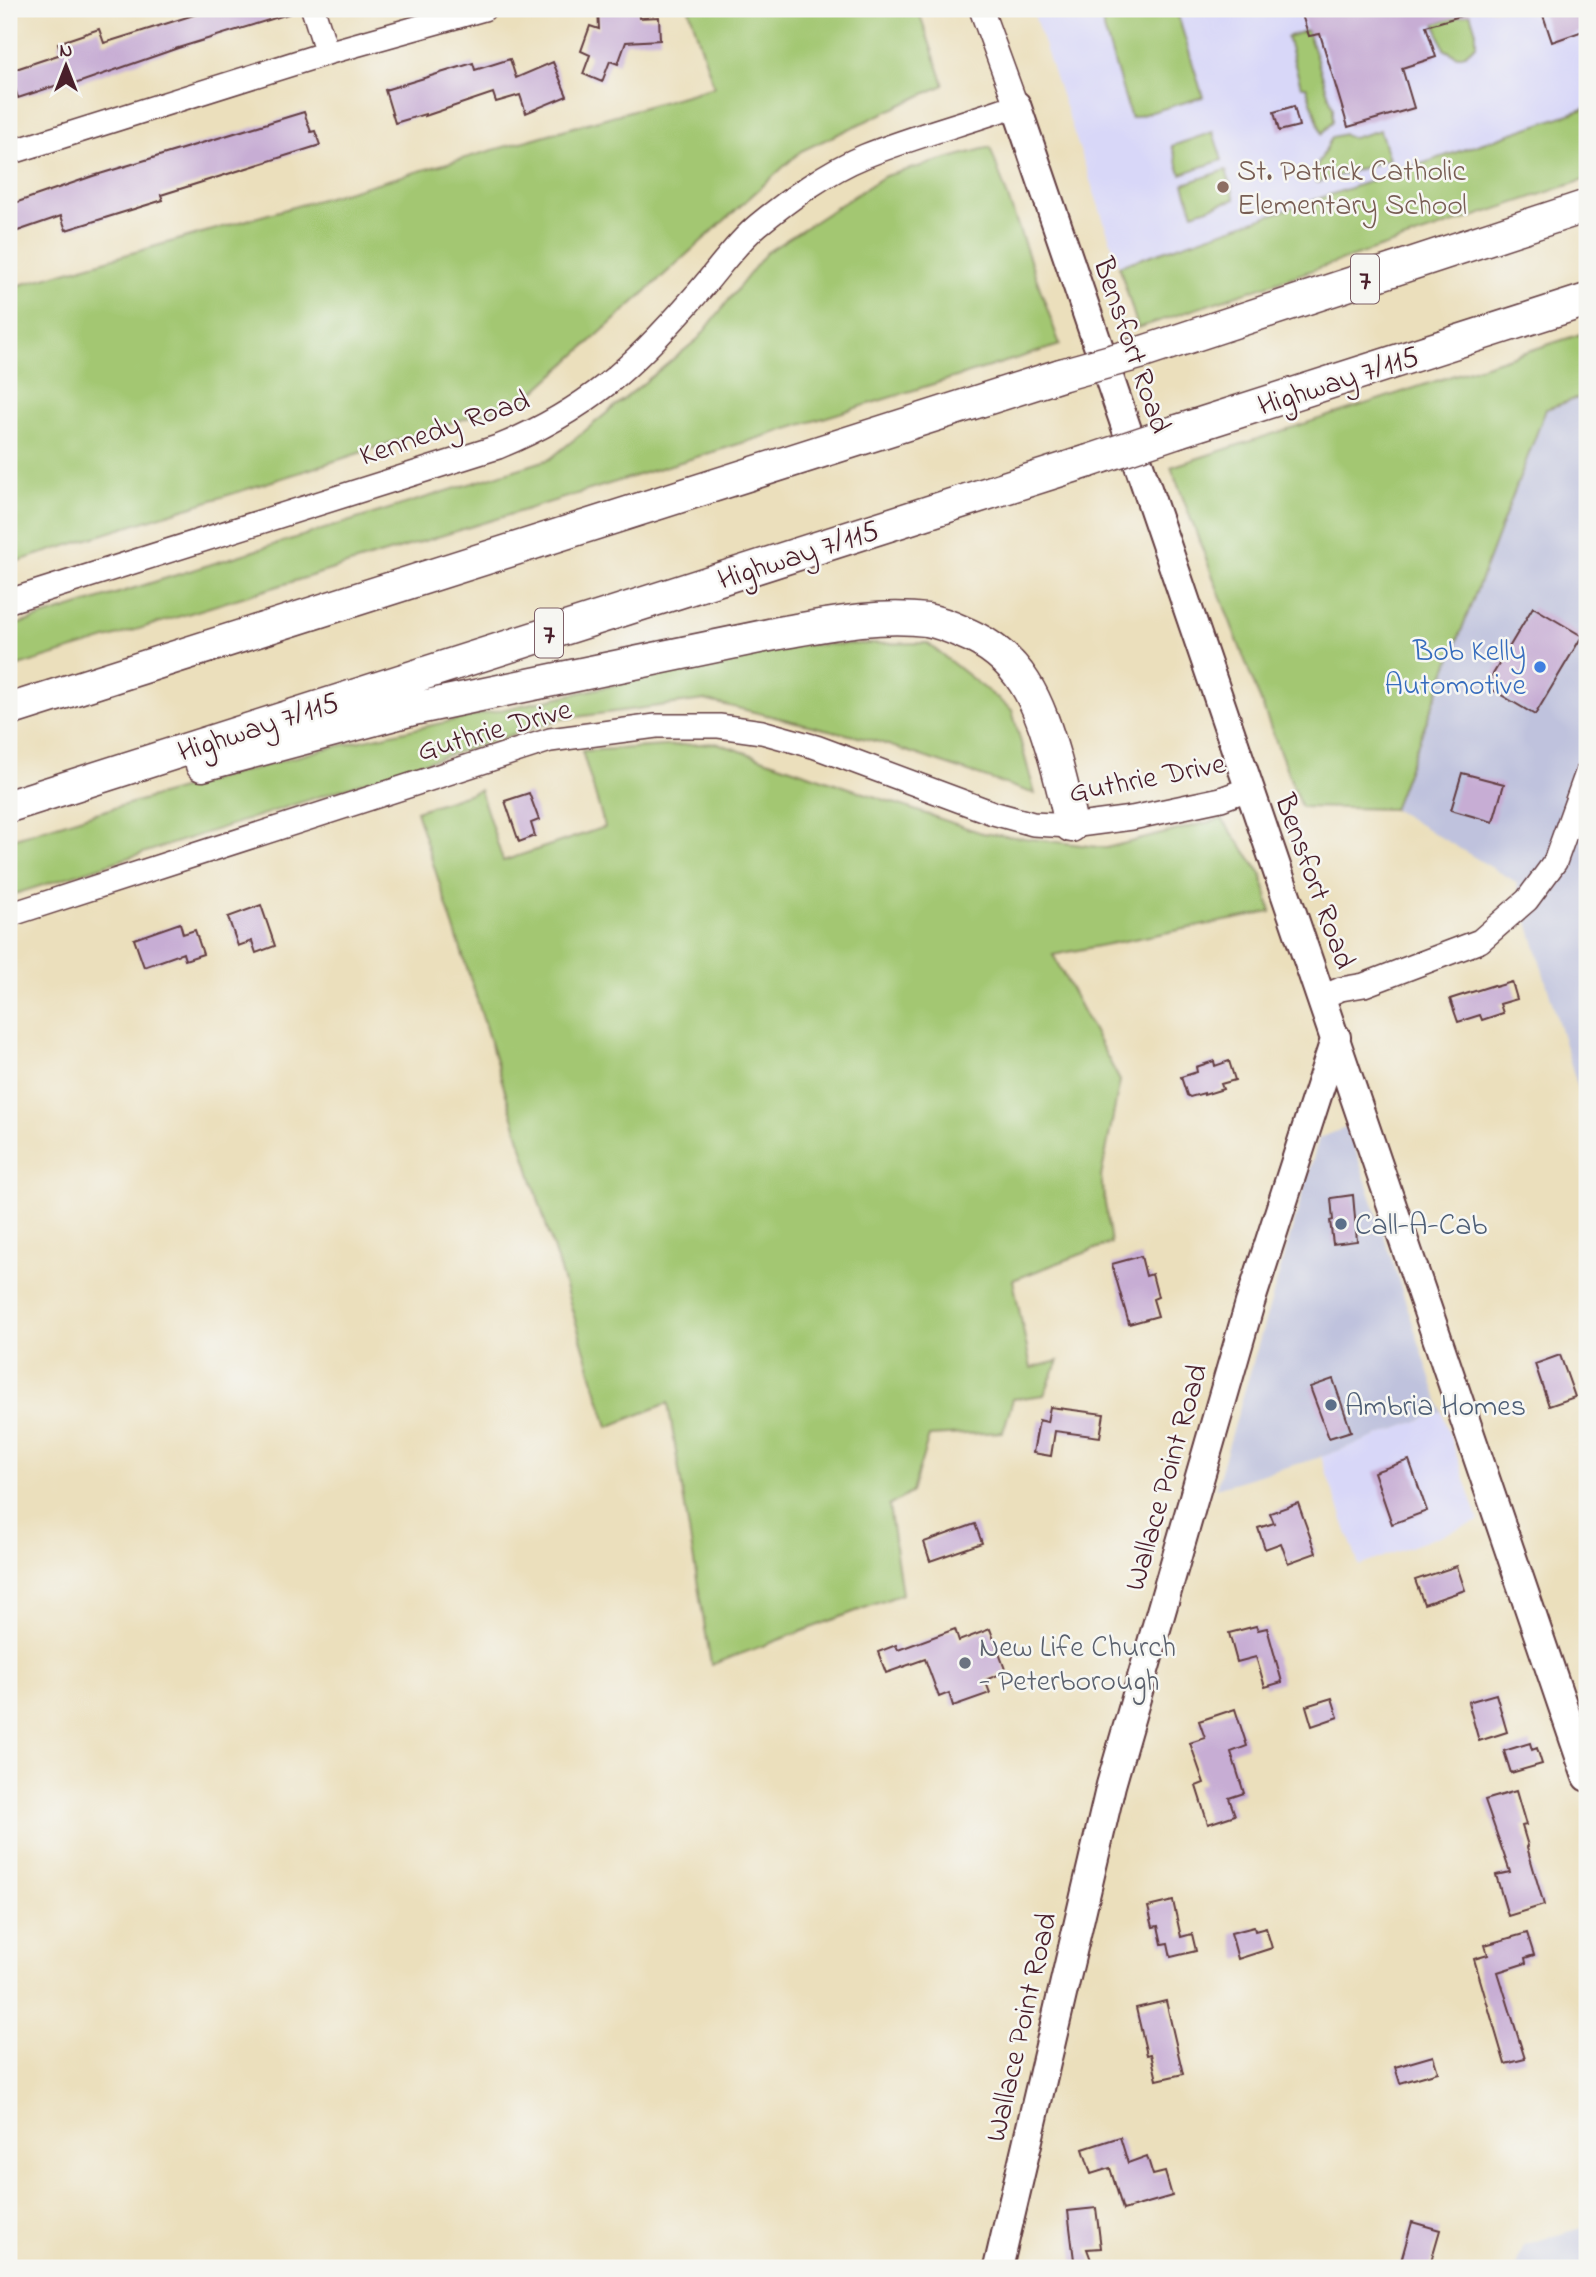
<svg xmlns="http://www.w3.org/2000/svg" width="1596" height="2277" font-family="'Indie Flower',sans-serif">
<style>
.built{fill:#d8d7f8}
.industrial{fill:#bfc2dd}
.green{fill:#a3c772;stroke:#76734e;stroke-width:2}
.building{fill:#c7add4}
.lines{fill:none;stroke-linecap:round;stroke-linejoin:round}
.minor-casing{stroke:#623c41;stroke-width:26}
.major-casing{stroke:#623c41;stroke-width:32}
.highway-casing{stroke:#623c41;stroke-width:35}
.minor{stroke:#fff;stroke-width:23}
.major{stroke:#fff;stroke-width:28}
.highway{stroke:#fff;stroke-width:32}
.highway-bridge-casing{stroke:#623c41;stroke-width:35;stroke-linecap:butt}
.highway-bridge{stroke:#fff;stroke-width:32}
.education-dot{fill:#8d6e63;stroke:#f6f6f2;stroke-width:2.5}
.shop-dot{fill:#3f7fe0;stroke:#f6f6f2;stroke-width:2.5}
.service-dot{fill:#5c6f8a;stroke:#f6f6f2;stroke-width:2.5}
.worship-dot{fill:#6b7280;stroke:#f6f6f2;stroke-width:2.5}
.labels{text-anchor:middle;stroke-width:5;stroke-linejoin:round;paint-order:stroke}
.shield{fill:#f6f6f2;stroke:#7e6067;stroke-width:2}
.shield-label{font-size:28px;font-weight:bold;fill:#4a1f2b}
.education-label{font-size:30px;fill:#785e54;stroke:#f6f6f2;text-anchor:start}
.street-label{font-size:30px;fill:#4a1f2b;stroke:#f6f6f2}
.shop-label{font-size:30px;fill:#366cbe;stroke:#f6f6f2;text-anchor:end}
.service-label{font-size:30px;fill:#4e5e75;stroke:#f6f6f2;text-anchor:start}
.worship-label{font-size:30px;fill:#5b616d;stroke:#f6f6f2;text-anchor:start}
</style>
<rect width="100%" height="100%" fill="#f6f6f2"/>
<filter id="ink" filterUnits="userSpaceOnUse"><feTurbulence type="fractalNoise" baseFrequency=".0143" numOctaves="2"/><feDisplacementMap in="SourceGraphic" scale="14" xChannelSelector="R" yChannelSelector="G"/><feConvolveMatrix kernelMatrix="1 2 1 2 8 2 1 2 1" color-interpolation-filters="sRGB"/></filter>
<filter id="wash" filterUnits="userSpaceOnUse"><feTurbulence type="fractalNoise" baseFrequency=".00686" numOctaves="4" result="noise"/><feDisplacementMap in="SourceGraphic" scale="28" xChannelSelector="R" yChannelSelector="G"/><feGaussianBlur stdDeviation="1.57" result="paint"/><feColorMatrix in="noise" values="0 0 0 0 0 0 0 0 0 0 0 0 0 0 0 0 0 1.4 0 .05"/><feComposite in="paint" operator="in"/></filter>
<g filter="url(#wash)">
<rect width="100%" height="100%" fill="#ebdfbc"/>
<!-- built -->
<path class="built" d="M 1032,9 L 1587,9 L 1587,108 L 1119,266 Z
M 1442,1412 L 1479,1521 L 1359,1566 L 1321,1457 Z"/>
<!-- industrial -->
<path class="industrial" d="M 1587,395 L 1587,1118 L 1516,882 L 1393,809 L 1546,409 Z
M 1348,1127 L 1442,1412 L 1321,1457 L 1216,1488 L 1319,1138 Z
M 1587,2226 L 1587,2268 L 1515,2268 L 1524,2245 Z"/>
<!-- green -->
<path class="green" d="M 689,9 L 918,9 L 944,85 L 801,151 L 528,398 L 301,472 L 9,564 L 9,288 L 714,87 Z
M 1098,9 L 1176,9 L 1203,97 L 1131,118 Z
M 1470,13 L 1476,32 L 1476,45 L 1465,54 L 1457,56 L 1444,49 L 1435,23 Z
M 1307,30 L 1333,108 L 1333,121 L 1322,134 L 1306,86 L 1301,86 L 1287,37 Z
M 1587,108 L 1587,179 L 1138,328 L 1119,266 Z
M 1380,130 L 1389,159 L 1317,183 L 1314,172 L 1332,137 L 1344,134 L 1353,138 Z
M 1213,132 L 1222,160 L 1181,174 L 1172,146 Z
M 990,147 L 1060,345 L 9,669 L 9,627 L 550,459 L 698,339 L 766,253 L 885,176 Z
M 1226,170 L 1235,199 L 1193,213 L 1184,184 Z
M 1587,332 L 1587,395 L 1546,409 L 1393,809 L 1301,807 L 1171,467 Z
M 927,643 L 1012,710 L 1035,794 L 879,742 L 704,700 L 561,719 L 9,896 L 9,840 L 89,815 L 324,749 L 796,645 Z
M 717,743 L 982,833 L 1106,848 L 1222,819 L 1262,875 L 1271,912 L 1053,955 L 1120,1081 L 1101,1177 L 1111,1243 L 1013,1280 L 1031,1368 L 1058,1361 L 1044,1395 L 1013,1399 L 1003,1432 L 929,1436 L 912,1492 L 889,1506 L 902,1594 L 711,1665 L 668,1403 L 608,1427 L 475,993 L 416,811 L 480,790 L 503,861 L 605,827 L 582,751 Z"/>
<g id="blocks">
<!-- building -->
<path class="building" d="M 213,9 L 295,9 L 295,12 L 178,48 L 72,85 L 70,81 L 18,98 L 10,71 L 61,54 L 58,43 L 99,29 L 104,43 Z
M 598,9 L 638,9 L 639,18 L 659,17 L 660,40 L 626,42 L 618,64 L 610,61 L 602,82 L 583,74 L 590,55 L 581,51 L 590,26 L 599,29 Z
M 1300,9 L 1470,9 L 1471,13 L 1426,26 L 1436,57 L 1402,68 L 1414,108 L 1348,127 L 1320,34 L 1309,36 Z
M 1541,9 L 1587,9 L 1587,22 L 1583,31 L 1552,42 Z
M 510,59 L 516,78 L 553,62 L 567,96 L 526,113 L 520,95 L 496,102 L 493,93 L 425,116 L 425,114 L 395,123 L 385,90 L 473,63 L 475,70 Z
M 1294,106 L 1299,126 L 1279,131 L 1274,112 Z
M 304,112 L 311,132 L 315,131 L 320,145 L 161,195 L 163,200 L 66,230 L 61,216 L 9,234 L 9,205 L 93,176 Z
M 1533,607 L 1582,636 L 1535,715 L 1486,686 Z
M 1462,773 L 1504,784 L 1493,822 L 1451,810 Z
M 529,793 L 539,820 L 531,823 L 535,836 L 519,842 L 505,801 Z
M 261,905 L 275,946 L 256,953 L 252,941 L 238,946 L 228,917 Z
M 180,923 L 183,934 L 195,930 L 203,954 L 185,960 L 183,953 L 144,967 L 134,939 Z
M 1512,982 L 1517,999 L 1500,1004 L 1503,1013 L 1482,1020 L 1480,1015 L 1458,1022 L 1450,999 L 1494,985 L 1495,987 Z
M 1214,1061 L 1215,1066 L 1229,1061 L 1235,1080 L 1221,1084 L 1223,1089 L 1204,1095 L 1204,1093 L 1190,1097 L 1187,1095 L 1181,1077 L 1197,1072 L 1196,1067 Z
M 1353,1195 L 1357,1241 L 1333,1244 L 1330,1221 L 1333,1220 L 1331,1198 Z
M 1141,1256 L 1146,1276 L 1152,1274 L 1158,1297 L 1153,1299 L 1158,1316 L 1129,1324 L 1112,1264 Z
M 1560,1355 L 1575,1397 L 1549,1406 L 1535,1364 Z
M 1333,1379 L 1351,1431 L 1329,1438 L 1310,1387 Z
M 1050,1407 L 1104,1414 L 1100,1437 L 1055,1431 L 1051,1456 L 1033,1453 L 1039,1420 L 1047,1422 Z
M 1409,1460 L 1427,1511 L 1392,1524 L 1374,1472 Z
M 1298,1503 L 1316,1553 L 1288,1563 L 1281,1543 L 1265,1549 L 1258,1528 L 1274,1523 L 1270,1513 Z
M 975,1524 L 982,1543 L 930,1561 L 924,1542 Z
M 1457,1566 L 1465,1590 L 1424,1604 L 1415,1580 Z
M 1256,1626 L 1258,1630 L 1267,1628 L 1282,1682 L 1265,1687 L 1256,1657 L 1237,1662 L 1229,1633 Z
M 955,1629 L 959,1641 L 990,1629 L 1006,1672 L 985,1680 L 990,1693 L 953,1706 L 949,1693 L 939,1697 L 925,1659 L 886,1673 L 878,1652 L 896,1645 L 898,1650 Z
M 1496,1694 L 1507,1732 L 1479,1741 L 1468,1702 Z
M 1332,1698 L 1338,1717 L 1312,1726 L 1306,1706 Z
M 1235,1709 L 1247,1746 L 1231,1752 L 1244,1793 L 1229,1798 L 1235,1815 L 1208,1824 L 1196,1786 L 1204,1783 L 1190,1743 L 1205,1738 L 1199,1721 Z
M 1530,1743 L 1532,1750 L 1537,1748 L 1542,1764 L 1511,1773 L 1504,1751 Z
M 1516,1791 L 1526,1825 L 1522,1826 L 1528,1846 L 1527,1847 L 1544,1905 L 1508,1916 L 1496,1875 L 1510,1872 L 1485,1800 Z
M 1173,1901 L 1181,1937 L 1192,1934 L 1196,1951 L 1171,1957 L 1168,1943 L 1162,1944 L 1158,1926 L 1153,1927 L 1148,1907 Z
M 1254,1927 L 1255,1931 L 1266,1928 L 1272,1948 L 1238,1959 L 1231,1933 Z
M 1527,1933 L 1534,1955 L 1525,1958 L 1526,1963 L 1498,1972 L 1525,2059 L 1505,2064 L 1474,1959 L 1488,1955 L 1485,1945 Z
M 1166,2001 L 1183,2074 L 1157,2080 L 1151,2054 L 1147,2055 L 1136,2008 Z
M 1433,2056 L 1438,2072 L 1400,2083 L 1395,2067 Z
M 1120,2137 L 1128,2163 L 1147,2156 L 1153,2175 L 1165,2172 L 1172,2196 L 1123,2210 L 1110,2168 L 1091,2174 L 1083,2149 Z
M 1096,2208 L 1101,2248 L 1087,2249 L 1094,2268 L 1075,2268 L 1068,2211 Z
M 1412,2222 L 1440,2230 L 1429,2268 L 1399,2268 Z"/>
</g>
</g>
<g filter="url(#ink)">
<use href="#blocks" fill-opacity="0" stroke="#623c41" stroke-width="2"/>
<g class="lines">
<!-- minor casing -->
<g class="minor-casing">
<path id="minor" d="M 313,9 L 327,53
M 9,153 L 327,53 L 484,9
M 9,601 L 498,447 C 586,411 633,367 694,297 C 715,274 734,245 758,225 C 790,199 826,172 865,156 C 914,136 966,123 1016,105 L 981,9
M 9,915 L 550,740 L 656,726 L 719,726 L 762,732 L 816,747 L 993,813 L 1033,824 L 1071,826 L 1132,818 L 1221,799 L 1248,789
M 1322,997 L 1341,989 L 1364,985 L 1480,941 L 1527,900 L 1555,862 L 1587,773"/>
</g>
<!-- major casing -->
<g class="major-casing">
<path id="major" d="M 1016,105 L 1587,1777
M 998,2268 L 1111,1785 L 1250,1303 L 1336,1037"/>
</g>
<!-- highway casing -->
<g class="highway-casing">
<path id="highway" d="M 1143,352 L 1587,206
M 1178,431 L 1587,300
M 9,710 L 1061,375
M 202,765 L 413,709 L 784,632 C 830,624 879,614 927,620 C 938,622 951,627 962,632 C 1022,656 1038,701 1055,759 C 1061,781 1067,803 1071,826
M 9,806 L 1089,461"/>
</g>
<!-- minor -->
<use href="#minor" class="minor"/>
<!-- major -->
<use href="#major" class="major"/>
<!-- highway -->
<use href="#highway" class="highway"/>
<!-- highway-bridge casing -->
<g class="highway-bridge-casing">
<path id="highway-bridge" d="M 1061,375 L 1143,352
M 1089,461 L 1178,431"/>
</g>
<!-- highway-bridge -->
<use href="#highway-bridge" class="highway-bridge"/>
</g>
</g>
<!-- markers -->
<circle class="education-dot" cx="1223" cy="187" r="7"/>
<circle class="shop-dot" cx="1540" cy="667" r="7"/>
<g class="service-dot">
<circle cx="1341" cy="1224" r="7"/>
<circle cx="1331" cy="1405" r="7"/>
</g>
<circle class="worship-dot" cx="965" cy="1663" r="7"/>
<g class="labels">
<!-- shield labels -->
<g class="shield">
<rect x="1351" y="254.5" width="28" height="49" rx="5"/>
<rect x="535" y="608.5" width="28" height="49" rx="5"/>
</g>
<g class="shield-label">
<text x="1365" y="289">7</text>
<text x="549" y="643">7</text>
</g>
<!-- education labels -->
<g class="education-label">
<text x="1237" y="180">St. Patrick Catholic<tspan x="1237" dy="34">Elementary School</tspan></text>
</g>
<!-- street labels -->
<g class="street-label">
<text transform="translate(1133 345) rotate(71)" y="10">Bensfort Road</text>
<text transform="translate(1338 380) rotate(-18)" y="10">Highway 7/115</text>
<text transform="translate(444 427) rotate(-19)" y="10">Kennedy Road</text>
<text transform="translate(798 554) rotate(-18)" y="10">Highway 7/115</text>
<text transform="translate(258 726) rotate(-18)" y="10">Highway 7/115</text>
<text transform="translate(494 729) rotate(-16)" y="10">Guthrie Drive</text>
<text transform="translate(1147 777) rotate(-11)" y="10">Guthrie Drive</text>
<text transform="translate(1316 881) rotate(70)" y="10">Bensfort Road</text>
<text transform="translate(1165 1477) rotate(-74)" y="10">Wallace Point Road</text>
<text transform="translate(1020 2027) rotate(-77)" y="10">Wallace Point Road</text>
</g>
<!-- shop labels -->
<g class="shop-label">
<text x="1526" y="660">Bob Kelly<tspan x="1526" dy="34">Automotive</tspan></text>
</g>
<!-- service labels -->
<g class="service-label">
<text x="1355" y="1234">Call-A-Cab</text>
<text x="1345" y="1415">Ambria Homes</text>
</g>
<!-- worship labels -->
<g class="worship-label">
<text x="979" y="1656">New Life Church<tspan x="979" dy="34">- Peterborough</tspan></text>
</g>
</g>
<!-- margin -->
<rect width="1596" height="2277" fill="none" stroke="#f6f6f2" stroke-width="35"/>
<!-- north arrow -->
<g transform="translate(66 66)" stroke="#f6f6f2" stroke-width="5" paint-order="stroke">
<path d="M0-5L12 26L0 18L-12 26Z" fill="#4a1f2b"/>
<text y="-10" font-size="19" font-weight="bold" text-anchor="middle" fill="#4a1f2b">N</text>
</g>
</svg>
